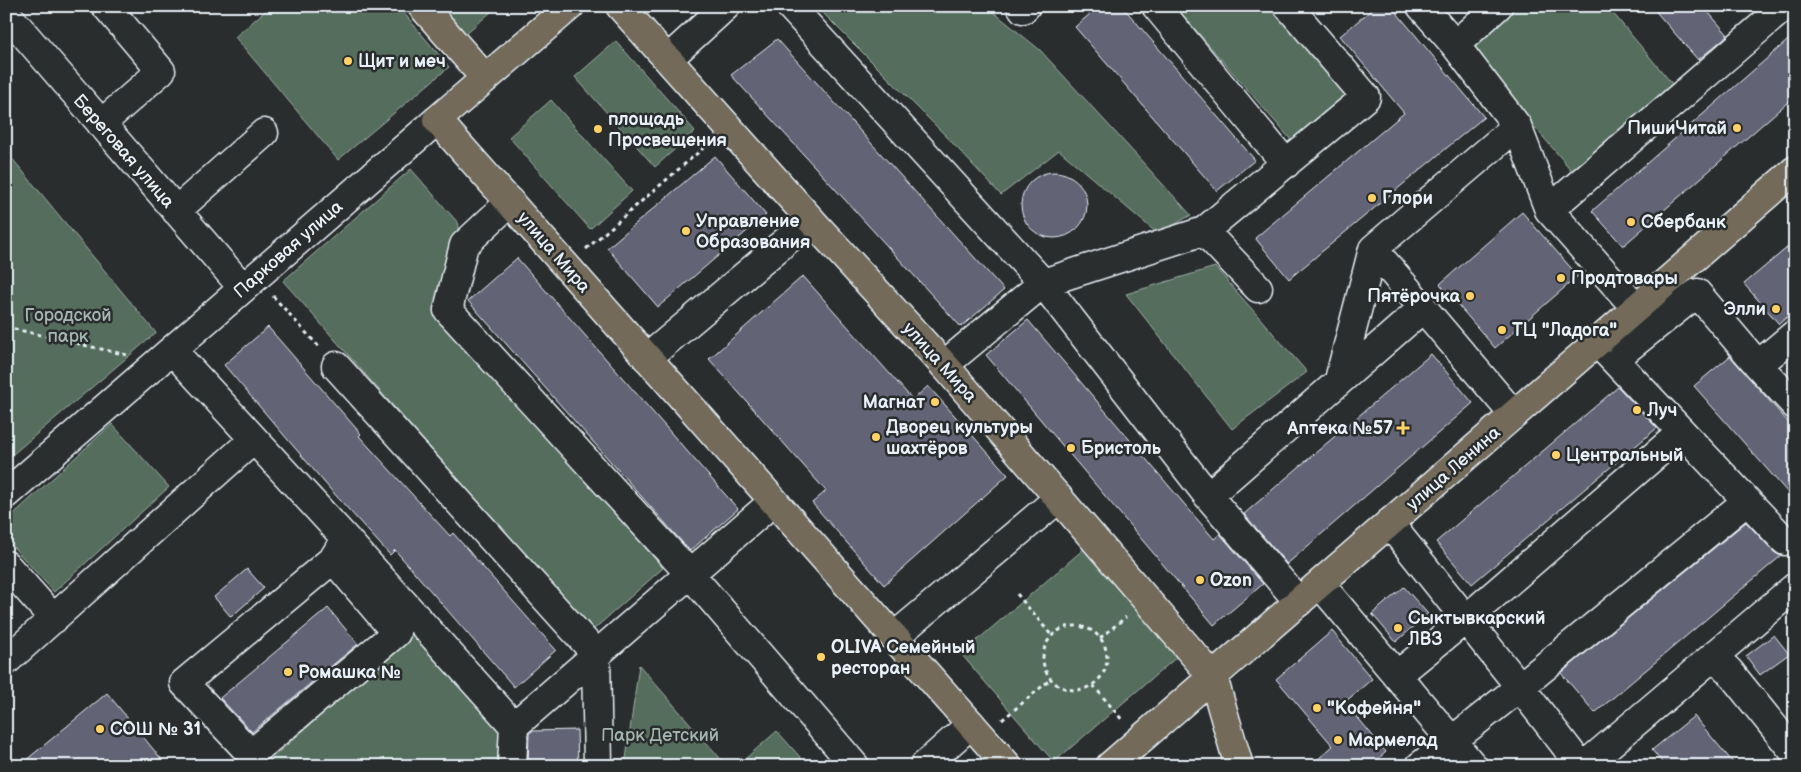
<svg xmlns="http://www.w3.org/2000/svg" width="1801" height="772" font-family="'Balsamiq Sans',sans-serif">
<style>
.green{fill:#546d5b;stroke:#9eafaa}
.building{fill:#636476;stroke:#e8f1f8}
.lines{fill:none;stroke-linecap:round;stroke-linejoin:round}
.minor-casing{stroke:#e8f1f8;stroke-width:31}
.major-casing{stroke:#e8f1f8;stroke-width:31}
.path{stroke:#e8f1f8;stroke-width:3;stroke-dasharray:4 4;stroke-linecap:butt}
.minor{stroke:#2a2d2e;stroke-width:28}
.major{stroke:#736b5a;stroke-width:28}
.poi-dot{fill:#ffd166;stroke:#2a2d2e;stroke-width:2}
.labels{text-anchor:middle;stroke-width:5;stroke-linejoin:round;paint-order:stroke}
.poi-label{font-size:18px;font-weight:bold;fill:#e8f1f8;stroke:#2a2d2e;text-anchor:start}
.street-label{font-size:18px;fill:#e8f1f8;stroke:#2a2d2e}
.park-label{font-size:18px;fill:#a5b6b1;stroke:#2a2d2e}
</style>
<rect width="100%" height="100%" fill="#2a2d2e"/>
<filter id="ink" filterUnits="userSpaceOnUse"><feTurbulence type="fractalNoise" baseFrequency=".02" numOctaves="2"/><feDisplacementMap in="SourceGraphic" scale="10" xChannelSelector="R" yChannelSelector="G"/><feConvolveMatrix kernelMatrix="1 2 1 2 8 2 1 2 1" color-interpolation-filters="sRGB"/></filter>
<g filter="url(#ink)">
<!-- green -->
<path class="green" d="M 271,6 L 398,6 L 449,67 L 338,160 L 235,37 Z
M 439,6 L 498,6 L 464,35 Z
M 816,6 L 986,6 L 1040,50 L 1191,215 L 1158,234 L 1059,150 L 1001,195 L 945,135 Z
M 1175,6 L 1273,6 L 1348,93 L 1292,141 Z
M 1511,6 L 1607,6 L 1674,86 L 1572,171 L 1465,45 Z
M 616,41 L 695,131 L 655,167 L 575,77 Z
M 551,100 L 632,191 L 590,229 L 509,137 Z
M 6,151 L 156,333 L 6,460 Z
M 411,169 L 459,224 L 438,311 L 663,568 L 592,631 L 283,281 Z
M 1215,267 L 1307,372 L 1232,429 L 1126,294 Z
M 112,424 L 169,487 L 54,592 L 6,539 L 6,521 Z
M 1085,548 L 1178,656 L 1054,762 L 961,654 Z
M 420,628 L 502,723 L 498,766 L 263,766 Z
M 639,665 L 727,766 L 625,766 Z
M 777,731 L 808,766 L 737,766 Z"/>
<!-- building -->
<path class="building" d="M 1099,6 L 1122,6 L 1255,160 L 1217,191 L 1075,27 Z
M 1376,6 L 1391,6 L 1484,117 L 1289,279 L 1255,238 L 1404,113 L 1340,36 Z
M 1651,6 L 1703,6 L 1728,35 L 1698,60 Z
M 1795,34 L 1795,96 L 1623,246 L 1592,211 Z
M 777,39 L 1004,290 L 961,327 L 731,75 Z
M 715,156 L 766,215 L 658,307 L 607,248 Z
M1021 205a33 33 0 1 1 66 0a33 33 0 1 1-66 0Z
M 1522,212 L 1578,276 L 1495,348 L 1440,284 Z
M 1795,241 L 1795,310 L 1779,324 L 1744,284 Z
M 517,258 L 738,509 L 690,551 L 468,301 Z
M 803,276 L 913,400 L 928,386 L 1008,475 L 884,585 L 812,503 L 826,491 L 709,359 Z
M 1028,320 L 1214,539 L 1220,534 L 1263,584 L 1214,625 L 986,355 Z
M 268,327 L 361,434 L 359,436 L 450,536 L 453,533 L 556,650 L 514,687 L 395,550 L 390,555 L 330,489 L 224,365 Z
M 1431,354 L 1473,403 L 1287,564 L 1244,514 Z
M 1730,356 L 1795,430 L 1795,501 L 1694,386 Z
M 1618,387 L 1657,428 L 1472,584 L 1436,542 Z
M 1746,522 L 1774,552 L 1781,556 L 1595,713 L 1561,673 Z
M 247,569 L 264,588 L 231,617 L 214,597 Z
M 1404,587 L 1428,614 L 1396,642 L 1372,614 Z
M 328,608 L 358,644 L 252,732 L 220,698 Z
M 1332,631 L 1372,679 L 1345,702 L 1386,752 L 1370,766 L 1310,766 L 1333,746 L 1276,679 Z
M 1774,635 L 1789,654 L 1760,675 L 1746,656 Z
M 107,693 L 167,766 L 19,766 Z
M 1694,716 L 1736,766 L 1665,766 L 1652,750 Z
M 577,730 L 578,766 L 528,766 L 529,733 L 532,731 Z"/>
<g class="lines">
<!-- minor casing -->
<g class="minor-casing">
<path id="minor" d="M 790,6 L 1043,283 L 1208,496 L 1423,308
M 1021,6 L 1023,9 L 1026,6
M 1156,6 L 1286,164
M 1421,6 L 1455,45 L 1498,6
M 6,13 L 243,288
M 1455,45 L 1517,126 L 1549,210 L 1636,308
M 668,59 L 726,6
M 101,124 L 161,71 L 106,6
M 510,202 L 464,245 L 448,310 L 690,574 L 855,766
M 1549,210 L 1785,6
M 176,211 L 264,133
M 1373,249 L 1514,415
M 1258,288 L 1204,231 L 1366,97 L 1288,6
M 1597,342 L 1785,541
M 172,350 L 346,539 L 514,726 L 512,766
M 647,358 L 811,220
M 1614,359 L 1697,293 L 1758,365 L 1795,334
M 944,365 L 1043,283 L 1204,231
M 1758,365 L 1795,405
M 336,366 L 596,654 L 598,766
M 1339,380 L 1373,249 L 1517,126
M 6,494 L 437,120
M 1208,496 L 1299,602
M 1389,523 L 1520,687 L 1581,766
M 333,559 L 396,633 L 251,754 L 184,683 L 333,559 L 346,539
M 6,565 L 54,619
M 1320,584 L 1473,766
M 894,637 L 1059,498
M 1714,657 L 1729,671 L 1795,753
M 6,661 L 254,439
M 1397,675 L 1466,619 L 1682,432
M 514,726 L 774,501
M 924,766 L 971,724
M 1420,766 L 1520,687 L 1747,501
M 1584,766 L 1795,587"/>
</g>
<!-- major casing -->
<g class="major-casing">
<path id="major" d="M 422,6 L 485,78
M 570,6 L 437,120 L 1008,766
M 620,6 L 811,220 L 944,365 L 1213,677 L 1239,766
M 1110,766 L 1795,170"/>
</g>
<!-- path -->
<path class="path" d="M 586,249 L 708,144
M 273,296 L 319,347
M 6,327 L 127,355
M 1017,594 L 1052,636
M1043 658a32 32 0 1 1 64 0a32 32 0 1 1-64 0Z
M 1100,638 L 1126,617
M 1093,685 L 1123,721
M 1002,720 L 1051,679"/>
<!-- minor -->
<use href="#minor" class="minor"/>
<!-- major -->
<use href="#major" class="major"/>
</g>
</g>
<!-- markers -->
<g class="poi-dot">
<circle cx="348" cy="61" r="5"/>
<circle cx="1737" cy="128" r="5"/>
<circle cx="598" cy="129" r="5"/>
<circle cx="1372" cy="198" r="5"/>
<circle cx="1631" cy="222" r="5"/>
<circle cx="686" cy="231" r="5"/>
<circle cx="1561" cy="278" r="5"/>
<circle cx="1470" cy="296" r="5"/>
<circle cx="1776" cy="309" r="5"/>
<circle cx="1502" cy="330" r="5"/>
<circle cx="935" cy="402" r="5"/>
<circle cx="1637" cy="410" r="5"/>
<path d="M1400.5 420.5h5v5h5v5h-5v5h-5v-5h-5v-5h5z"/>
<circle cx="876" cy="437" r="5"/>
<circle cx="1071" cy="448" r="5"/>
<circle cx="1556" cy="455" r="5"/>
<circle cx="1200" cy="580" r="5"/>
<circle cx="1398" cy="628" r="5"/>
<circle cx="821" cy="657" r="5"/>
<circle cx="288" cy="672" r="5"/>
<circle cx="1317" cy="708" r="5"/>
<circle cx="100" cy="729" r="5"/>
<circle cx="1338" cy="740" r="5"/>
</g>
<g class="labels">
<!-- poi labels -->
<g class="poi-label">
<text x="358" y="67">Щит и меч</text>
<text x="608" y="125">площадь<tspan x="608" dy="21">Просвещения</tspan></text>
<text x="1727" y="134" text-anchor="end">ПишиЧитай</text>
<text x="1382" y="204">Глори</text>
<text x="696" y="227">Управление<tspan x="696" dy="21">Образования</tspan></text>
<text x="1641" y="228">Сбербанк</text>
<text x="1571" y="284">Продтовары</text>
<text x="1460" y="302" text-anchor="end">Пятёрочка</text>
<text x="1766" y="315" text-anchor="end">Элли</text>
<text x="1512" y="336">ТЦ "Ладога"</text>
<text x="925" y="408" text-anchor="end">Магнат</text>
<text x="1647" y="416">Луч</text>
<text x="886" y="433">Дворец культуры<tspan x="886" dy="21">шахтёров</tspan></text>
<text x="1393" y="434" text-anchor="end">Аптека №57</text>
<text x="1081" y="454">Бристоль</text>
<text x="1566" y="461">Центральный</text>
<text x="1210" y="586">Ozon</text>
<text x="1408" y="624">Сыктывкарский<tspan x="1408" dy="21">ЛВЗ</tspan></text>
<text x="831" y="653">OLIVA Семейный<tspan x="831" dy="21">ресторан</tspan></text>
<text x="298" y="678">Ромашка №</text>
<text x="1327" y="714">"Кофейня"</text>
<text x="110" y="735">СОШ № 31</text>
<text x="1348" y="746">Мармелад</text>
</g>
<!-- street labels -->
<g class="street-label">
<text transform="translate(124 151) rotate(49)" y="6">Береговая улица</text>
<text transform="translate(288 249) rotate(-41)" y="6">Парковая улица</text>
<text transform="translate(554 252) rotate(49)" y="6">улица Мира</text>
<text transform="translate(940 362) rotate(48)" y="6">улица Мира</text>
<text transform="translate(1453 468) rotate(-41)" y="6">улица Ленина</text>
</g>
<!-- park labels -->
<g class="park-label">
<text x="68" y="321">Городской<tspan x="68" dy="21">парк</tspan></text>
<text x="660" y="741">Парк Детский</text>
</g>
</g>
<!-- margin -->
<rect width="1801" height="772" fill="none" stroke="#2a2d2e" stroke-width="25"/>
<rect x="12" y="12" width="1776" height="747" fill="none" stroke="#e8f1f8" stroke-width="2" filter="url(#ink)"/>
</svg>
